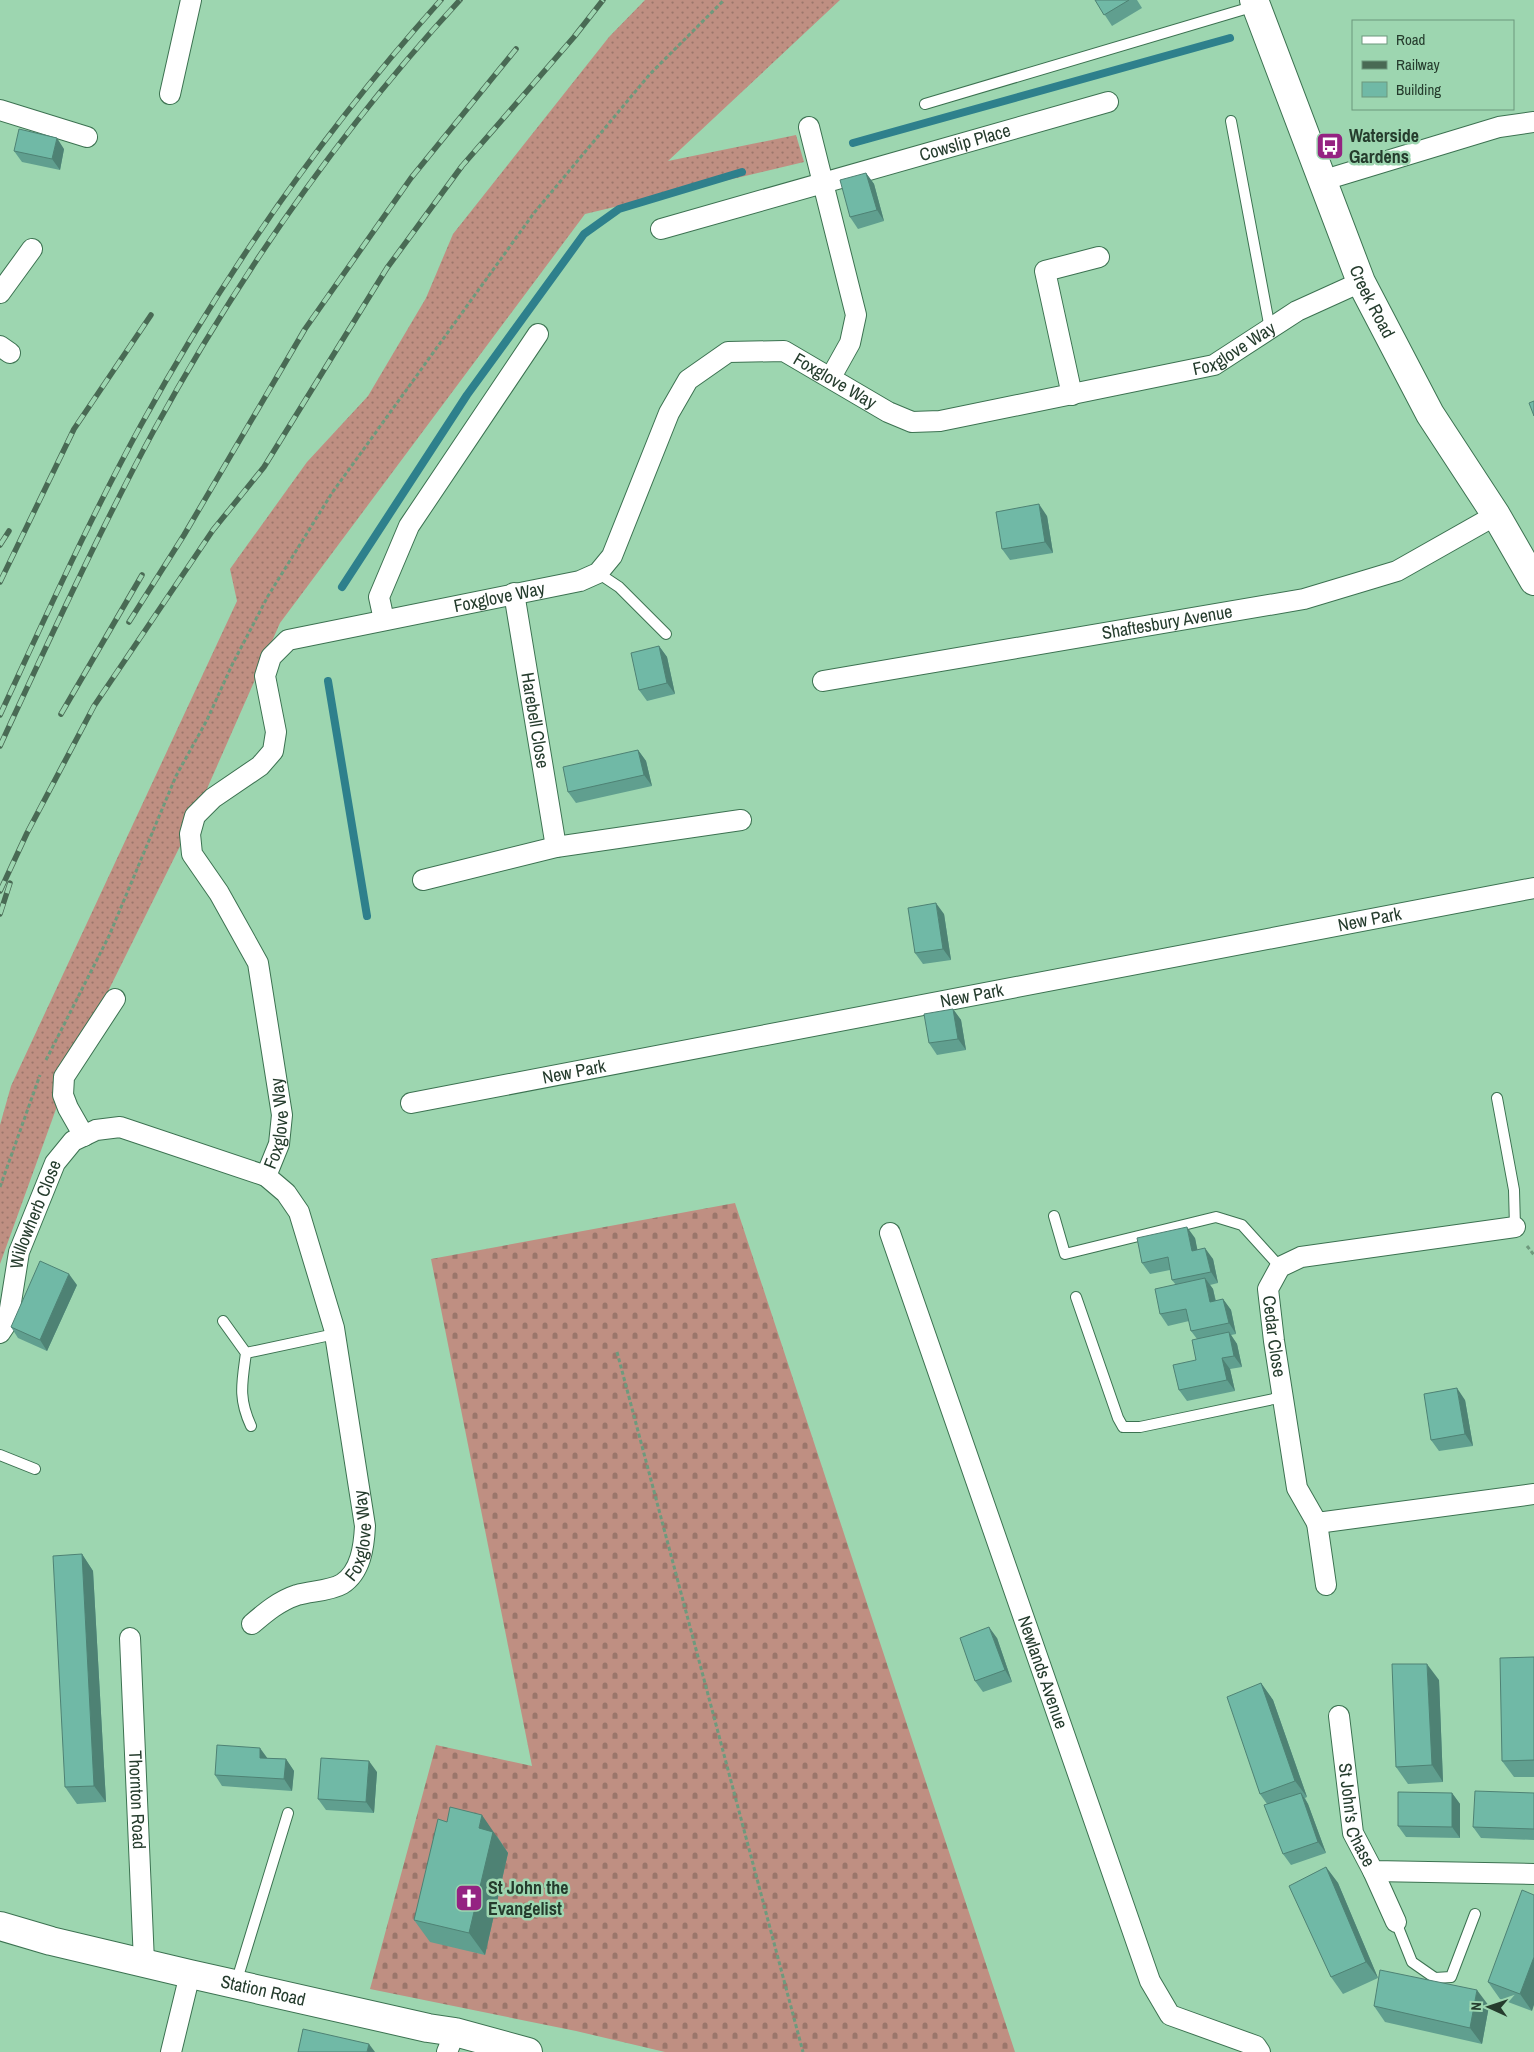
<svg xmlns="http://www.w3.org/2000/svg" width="1534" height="2052" font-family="'Archivo Narrow',sans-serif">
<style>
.grass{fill:url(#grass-dots)}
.cemetery{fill:url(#cemetery-stones)}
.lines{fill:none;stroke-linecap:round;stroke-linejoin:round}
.stream{stroke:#2e808c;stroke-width:8}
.lane-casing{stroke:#3c7251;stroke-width:12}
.street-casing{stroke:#3c7251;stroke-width:22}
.secondary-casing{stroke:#3c7251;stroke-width:30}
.path{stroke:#6e9a7d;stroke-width:3;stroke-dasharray:4 2.5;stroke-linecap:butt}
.lane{stroke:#fff;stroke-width:10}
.street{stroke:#fff;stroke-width:20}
.secondary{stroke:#fff;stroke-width:28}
.rail-casing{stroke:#496a54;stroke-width:5.5}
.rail{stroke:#9dd6b0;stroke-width:4;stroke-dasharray:11;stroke-linecap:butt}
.wall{fill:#609f8f}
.shaded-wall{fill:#4e8274}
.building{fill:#70b9a6;stroke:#4e8274}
.labels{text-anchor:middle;stroke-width:5;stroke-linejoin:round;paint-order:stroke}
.poi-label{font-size:18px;font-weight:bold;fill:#253c2d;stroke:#9dd6b0;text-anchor:start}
.street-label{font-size:18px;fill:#253c2d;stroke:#9dd6b0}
</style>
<defs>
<pattern id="grass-dots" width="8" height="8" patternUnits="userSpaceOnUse" patternTransform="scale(1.25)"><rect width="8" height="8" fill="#bf8f82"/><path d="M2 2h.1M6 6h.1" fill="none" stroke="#9b766b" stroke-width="1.8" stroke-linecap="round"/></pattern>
<pattern id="cemetery-stones" width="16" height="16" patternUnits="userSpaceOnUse" patternTransform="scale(1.25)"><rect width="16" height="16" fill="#bf8f82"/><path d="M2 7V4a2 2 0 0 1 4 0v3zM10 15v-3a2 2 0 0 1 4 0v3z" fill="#9b766b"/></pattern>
</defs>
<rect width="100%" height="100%" fill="#9dd6b0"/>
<!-- grass -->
<path class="grass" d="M 645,0 L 840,0 L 668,161 L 796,135 L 804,162 L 585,214 L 280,623 L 195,816 L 73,1062 L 0,1264 L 0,1125 L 11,1086 L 237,601 L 230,569 L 307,462 L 368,396 L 426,298 L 453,234 L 609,37 Z"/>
<!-- cemetery -->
<path class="cemetery" d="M 735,1203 L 1015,2052 L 665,2052 L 576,2031 L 370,1989 L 436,1745 L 532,1766 L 431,1259 Z"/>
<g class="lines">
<!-- stream -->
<path class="stream" d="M 853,143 L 1230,38
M 342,587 L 467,395 L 584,234 L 619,209 L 742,172
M 328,681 L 367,916"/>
<!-- lane casing -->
<g class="lane-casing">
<path id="lane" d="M 925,104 L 1255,6
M 1231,121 L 1270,329
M 598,573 L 619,587 L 666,634
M 1497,1098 L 1514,1190 L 1515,1227
M 1054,1216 L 1065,1254 L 1216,1217 L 1242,1225 L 1280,1267
M 1076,1297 L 1118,1418 L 1123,1427 L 1140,1427 L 1283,1397
M 223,1321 L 246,1353 C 242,1383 238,1398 251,1426
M 246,1353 L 335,1334
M 0,1455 L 35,1469
M 1396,1922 L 1412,1962 L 1435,1978 L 1451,1977 L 1475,1914
M 236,1983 L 288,1813"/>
</g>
<!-- street casing -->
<g class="street-casing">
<g id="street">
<path d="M 170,94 L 191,0"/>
<path d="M 0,110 L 87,137"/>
<path d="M 809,127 L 856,315 L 850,343 L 831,377"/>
<path d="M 1321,181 L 1499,127 L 1534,122"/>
<path id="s1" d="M 661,229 L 1108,102"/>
<path d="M 0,293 L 32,249"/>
<path d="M 0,346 L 10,353"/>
<path d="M 1072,395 L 1045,271 L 1099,257"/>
<path id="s2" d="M 514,593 L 556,847"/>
<path d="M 384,620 L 379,597 L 409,526 L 538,334"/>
<path id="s3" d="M 823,681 L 1304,599 L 1397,571 L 1496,515"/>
<path d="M 423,880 L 556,847 L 741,820"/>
<path id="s4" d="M 411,1103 L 1534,888"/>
<path d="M 84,1136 L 68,1108 L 63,1095 L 64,1077 L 115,999"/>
<path id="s5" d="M 1515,1227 L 1301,1257 L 1280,1267 L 1268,1289 L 1274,1341 L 1297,1488 L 1317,1523 L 1534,1494"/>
<path id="s6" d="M 890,1233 L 1150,1981 L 1170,2015 L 1256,2046 L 1260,2052"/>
<path id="s7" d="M 0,1333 L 8,1321 L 19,1252 L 55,1163 L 73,1141 L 96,1130 L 120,1127 L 266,1176"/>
<path d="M 1317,1523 L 1326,1585"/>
<path id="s8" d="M 252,1624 C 266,1612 279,1601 297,1595 C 311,1591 330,1591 342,1584 C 361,1572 364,1546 365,1526 L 334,1328 L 299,1212 L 286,1193 L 266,1176 L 279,1144 L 282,1115 L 258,963 L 219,893 L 192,854 L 190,834 L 195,816 L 213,798 L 260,766 L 273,751 L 276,732 L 265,676 L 271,657 L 288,640 L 580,581 L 598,573 L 612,556 L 669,413 L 688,380 L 728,352 L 784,351 L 888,412 L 912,422 L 940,421 L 1214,365 L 1297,311 L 1361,282"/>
<path id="s9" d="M 130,1638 L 144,1962"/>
<path id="s10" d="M 1339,1716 L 1353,1833 L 1373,1871 L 1534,1874"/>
<path d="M 1373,1871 L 1396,1922"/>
<path d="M 171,2052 L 190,1974"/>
<path d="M 447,2052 L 455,2032"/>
</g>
</g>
<!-- secondary casing -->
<g class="secondary-casing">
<g id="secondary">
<path id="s11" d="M 1254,0 L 1361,282 L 1430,414 L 1496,515 L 1534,581"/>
<path id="s12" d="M 0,1926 L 51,1941 L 190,1974 L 428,2028 L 455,2032 L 528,2052"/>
</g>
</g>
<!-- path -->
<path class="path" d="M 46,1060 L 109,936 L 176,776 L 207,720 L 232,665 L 268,596 L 332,493 L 534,213 L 650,74 L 724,0
M 0,1187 L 40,1075
M 1527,1246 L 1534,1255
M 617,1352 L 803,2052"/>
<!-- lane -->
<use href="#lane" class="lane"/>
<!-- street -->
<use href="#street" class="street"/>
<!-- secondary -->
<use href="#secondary" class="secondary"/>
<!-- rail casing -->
<g class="rail-casing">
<path id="rail" d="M 0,545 L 9,531
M 0,582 L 74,429 L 151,315
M 129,622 L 184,535 L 305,329 L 411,178 L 516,49
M 61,714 L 142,575
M 0,715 C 45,618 89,520 141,425 C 225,273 325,129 441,0
M 0,746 C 49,640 98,534 153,432 C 238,277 340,130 460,0
M 0,891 L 27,833 L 94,706 L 213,530 L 264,467 L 387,268 L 462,166 L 574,37 L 603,0
M 0,914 L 10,883"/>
</g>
<!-- rail -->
<use href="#rail" class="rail"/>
</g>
<!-- wall -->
<path class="wall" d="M 1095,0 L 1137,0 L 1142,8 L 1112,26 Z
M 64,149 L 60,170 L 22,162 L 14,151 Z
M 866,173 L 874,184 L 884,221 L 858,229 L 850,217 Z
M 1047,516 L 1053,553 L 1010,560 L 1002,549 Z
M 659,646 L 667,657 L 675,694 L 647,701 L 639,690 Z
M 638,750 L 646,761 L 652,786 L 576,803 L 568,792 Z
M 944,914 L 951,960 L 923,964 L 915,953 Z
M 953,1009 L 961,1020 L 966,1050 L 937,1055 L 929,1043 Z
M 1195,1238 L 1197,1250 L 1213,1259 L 1218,1283 L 1210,1285 L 1213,1289 L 1216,1301 L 1223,1299 L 1231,1310 L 1236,1334 L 1231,1335 L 1237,1344 L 1242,1367 L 1230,1369 L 1235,1391 L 1187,1401 L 1179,1390 L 1196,1360 L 1197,1339 L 1191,1331 L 1189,1321 L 1168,1326 L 1160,1314 L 1176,1285 L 1172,1280 L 1170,1270 L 1150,1274 L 1142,1263 Z
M 77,1285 L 47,1351 L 18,1338 L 11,1327 Z
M 1465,1400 L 1473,1446 L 1439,1451 L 1431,1440 Z
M 82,1554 L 93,1571 L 106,1802 L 77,1804 L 65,1787 Z
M 997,1638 L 1012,1682 L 983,1692 L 975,1681 Z
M 1534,1657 L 1534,1777 L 1514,1777 L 1502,1761 Z
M 1439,1680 L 1443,1782 L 1408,1784 L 1396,1767 Z
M 1261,1683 L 1273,1700 L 1307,1797 L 1305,1798 L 1308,1804 L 1326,1853 L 1291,1865 L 1283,1854 L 1267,1804 L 1260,1794 Z
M 267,1758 L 286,1759 L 294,1771 L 292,1791 L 222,1786 L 215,1775 Z
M 377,1772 L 374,1813 L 326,1810 L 318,1799 Z
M 1452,1793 L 1460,1804 L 1460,1838 L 1406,1837 L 1398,1826 Z
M 1534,1793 L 1534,1840 L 1481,1838 L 1473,1827 Z
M 497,1836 L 508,1853 L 485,1955 L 430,1942 L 414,1920 Z
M 1326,1867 L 1338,1883 L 1378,1978 L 1343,1994 L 1331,1977 Z
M 1534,1895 L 1532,2011 L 1500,1999 L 1488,1982 Z
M 1374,2006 L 1489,2006 L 1482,2044 L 1385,2022 Z"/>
<!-- shaded-wall -->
<path class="shaded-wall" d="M 57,138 L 64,149 L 60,170 L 52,159 Z
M 866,173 L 874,184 L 884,221 L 877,210 Z
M 1039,504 L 1047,516 L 1053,553 L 1045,542 Z
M 659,646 L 667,657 L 675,694 L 667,683 Z
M 638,750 L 646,761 L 652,786 L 644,775 Z
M 936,903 L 944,914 L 951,960 L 943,949 Z
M 953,1009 L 961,1020 L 966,1050 L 958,1039 Z
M 1187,1227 L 1195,1238 L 1200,1262 L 1192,1251 Z
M 1205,1248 L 1213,1259 L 1218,1283 L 1211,1272 Z
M 69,1274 L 77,1285 L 47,1351 L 40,1340 Z
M 1205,1278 L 1213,1289 L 1218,1313 L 1210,1302 Z
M 1223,1299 L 1231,1310 L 1236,1334 L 1229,1323 Z
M 1229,1332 L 1237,1344 L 1242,1367 L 1234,1356 Z
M 1222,1358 L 1230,1369 L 1235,1391 L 1227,1380 Z
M 1457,1388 L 1465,1400 L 1473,1446 L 1465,1434 Z
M 82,1554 L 93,1571 L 106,1802 L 94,1786 Z
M 989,1627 L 997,1638 L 1012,1682 L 1005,1670 Z
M 1427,1664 L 1439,1680 L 1443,1782 L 1432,1765 Z
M 1261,1683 L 1273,1700 L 1307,1797 L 1295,1781 Z
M 260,1748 L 268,1759 L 260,1758 Z
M 286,1759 L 294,1771 L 292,1791 L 284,1779 Z
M 369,1761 L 377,1772 L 374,1813 L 366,1802 Z
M 1301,1793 L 1308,1804 L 1326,1853 L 1318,1842 Z
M 1452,1793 L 1460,1804 L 1460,1838 L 1452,1827 Z
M 482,1815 L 508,1853 L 485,1955 L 469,1933 L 479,1828 Z
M 1326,1867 L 1338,1883 L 1378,1978 L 1366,1962 Z
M 1534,1957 L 1534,2005 L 1532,2011 L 1520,1994 Z
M 1477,1990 L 1489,2006 L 1482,2044 L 1470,2028 Z
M 369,2044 L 375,2052 L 367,2052 Z"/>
<!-- building -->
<path class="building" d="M 1095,0 L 1129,0 L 1104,15 Z
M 19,129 L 57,138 L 52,159 L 14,151 Z
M 866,173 L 877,210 L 850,217 L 840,180 Z
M 1534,401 L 1534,416 L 1529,403 Z
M 1039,504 L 1045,542 L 1002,549 L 996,512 Z
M 659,646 L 667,683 L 639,690 L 631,653 Z
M 638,750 L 644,775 L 568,792 L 563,767 Z
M 936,903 L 943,949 L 915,953 L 908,908 Z
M 953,1009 L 958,1039 L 929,1043 L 924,1014 Z
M 1187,1227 L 1192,1251 L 1205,1248 L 1211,1272 L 1172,1280 L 1168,1257 L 1142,1263 L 1137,1238 Z
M 40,1261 L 69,1274 L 40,1340 L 11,1327 Z
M 1205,1278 L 1210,1302 L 1223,1299 L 1229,1323 L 1191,1331 L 1186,1309 L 1160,1314 L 1155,1289 Z
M 1229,1332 L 1234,1356 L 1222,1358 L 1227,1380 L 1179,1390 L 1173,1365 L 1196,1360 L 1192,1340 Z
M 1457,1388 L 1465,1434 L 1431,1440 L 1424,1394 Z
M 82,1554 L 94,1786 L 65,1787 L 53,1556 Z
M 989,1627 L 1005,1670 L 975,1681 L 960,1638 Z
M 1534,1657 L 1534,1760 L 1502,1761 L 1500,1658 Z
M 1392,1664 L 1427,1664 L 1432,1765 L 1396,1767 Z
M 1261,1683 L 1295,1781 L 1260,1794 L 1227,1697 Z
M 217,1745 L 260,1748 L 260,1758 L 286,1759 L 284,1779 L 215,1775 Z
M 321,1758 L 369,1761 L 366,1802 L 318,1799 Z
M 1475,1791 L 1534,1793 L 1534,1829 L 1473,1827 Z
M 1398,1792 L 1452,1793 L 1452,1827 L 1398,1826 Z
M 1301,1793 L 1318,1842 L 1283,1854 L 1264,1805 Z
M 450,1807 L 482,1815 L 479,1828 L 493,1832 L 469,1933 L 414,1920 L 438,1819 L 447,1822 Z
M 1326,1867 L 1366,1962 L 1331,1977 L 1289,1886 Z
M 1522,1890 L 1534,1895 L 1534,1957 L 1520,1994 L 1488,1982 Z
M 1380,1970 L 1477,1990 L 1470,2028 L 1374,2006 Z
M 303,2029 L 369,2044 L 367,2052 L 298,2052 Z"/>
<!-- icons -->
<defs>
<g id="bus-square" transform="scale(1.4375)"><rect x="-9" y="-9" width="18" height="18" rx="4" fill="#942382" stroke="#9dd6b0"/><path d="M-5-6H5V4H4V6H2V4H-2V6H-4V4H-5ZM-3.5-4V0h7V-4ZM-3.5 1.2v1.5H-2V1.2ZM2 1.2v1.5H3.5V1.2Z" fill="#fff"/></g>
<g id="church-square" transform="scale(1.4375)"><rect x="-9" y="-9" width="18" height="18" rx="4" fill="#942382" stroke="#9dd6b0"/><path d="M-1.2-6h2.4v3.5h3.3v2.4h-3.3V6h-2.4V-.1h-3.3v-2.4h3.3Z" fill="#fff"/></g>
</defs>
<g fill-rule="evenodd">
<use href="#bus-square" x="1330" y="146"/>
<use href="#church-square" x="469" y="1898"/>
</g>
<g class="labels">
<!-- poi labels -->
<g class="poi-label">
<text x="1349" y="142">Waterside<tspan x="1349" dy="21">Gardens</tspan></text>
<text x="488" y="1894">St John the<tspan x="488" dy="21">Evangelist</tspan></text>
</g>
<!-- street labels -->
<g class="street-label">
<text dy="6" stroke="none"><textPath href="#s1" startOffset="316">Cowslip Place</textPath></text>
<text dy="6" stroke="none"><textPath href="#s11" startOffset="324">Creek Road</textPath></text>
<text dy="6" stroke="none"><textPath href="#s8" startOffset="2258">Foxglove Way</textPath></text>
<text dy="6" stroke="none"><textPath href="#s8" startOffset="1838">Foxglove Way</textPath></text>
<text dy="6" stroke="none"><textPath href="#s8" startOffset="1358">Foxglove Way</textPath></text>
<text dy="6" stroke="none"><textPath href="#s3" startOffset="349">Shaftesbury Avenue</textPath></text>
<text dy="6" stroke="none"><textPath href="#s2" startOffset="129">Harebell Close</textPath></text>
<text dy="6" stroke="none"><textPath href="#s4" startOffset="976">New Park</textPath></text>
<text dy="6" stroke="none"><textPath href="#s4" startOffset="571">New Park</textPath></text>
<text dy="6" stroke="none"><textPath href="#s4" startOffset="166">New Park</textPath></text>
<text dy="6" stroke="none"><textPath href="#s8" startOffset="591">Foxglove Way</textPath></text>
<text dy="6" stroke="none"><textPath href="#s7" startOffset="125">Willowherb Close</textPath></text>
<text dy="6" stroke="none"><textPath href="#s5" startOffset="312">Cedar Close</textPath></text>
<text dy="6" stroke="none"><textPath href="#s8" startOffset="155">Foxglove Way</textPath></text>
<text dy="6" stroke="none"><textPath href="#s6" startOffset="465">Newlands Avenue</textPath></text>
<text dy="6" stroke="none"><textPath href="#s9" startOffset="162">Thornton Road</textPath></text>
<text dy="6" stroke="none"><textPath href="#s10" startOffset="101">St John's Chase</textPath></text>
<text dy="6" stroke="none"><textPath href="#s12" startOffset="271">Station Road</textPath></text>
</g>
</g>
<!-- legend -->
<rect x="1352" y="20" width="162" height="90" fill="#9dd6b0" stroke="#6d987c"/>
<rect x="1362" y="36" width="25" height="8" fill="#ffffff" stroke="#6d987c"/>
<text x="1396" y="45" font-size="15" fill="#253c2d">Road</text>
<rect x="1362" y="61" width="25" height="8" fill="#496a54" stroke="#6d987c"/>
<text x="1396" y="70" font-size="15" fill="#253c2d">Railway</text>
<rect x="1362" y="82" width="25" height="15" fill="#70b9a6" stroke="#6d987c"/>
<text x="1396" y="95" font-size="15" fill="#253c2d">Building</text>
<!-- north arrow -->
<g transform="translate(1489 2007) rotate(273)" stroke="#9dd6b0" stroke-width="4" paint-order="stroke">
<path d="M0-4L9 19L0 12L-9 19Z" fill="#253c2d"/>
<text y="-8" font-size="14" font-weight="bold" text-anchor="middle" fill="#253c2d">N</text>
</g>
</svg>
